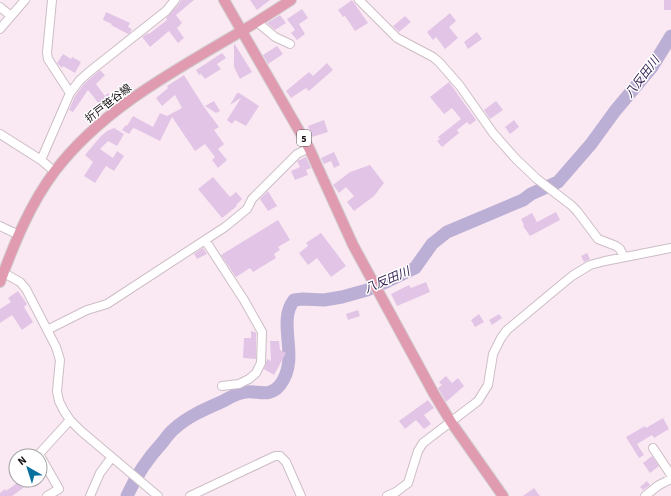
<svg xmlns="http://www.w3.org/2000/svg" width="671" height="496" font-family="'Source Sans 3','Noto Sans JP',sans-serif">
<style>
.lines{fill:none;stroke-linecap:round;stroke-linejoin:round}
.river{stroke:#bcafd5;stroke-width:13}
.building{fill:#e2c5e6}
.minor-casing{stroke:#cdbdc6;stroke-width:10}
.major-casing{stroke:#d0cfd0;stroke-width:12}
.minor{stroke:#fff;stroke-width:8}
.major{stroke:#e19bb0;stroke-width:10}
.labels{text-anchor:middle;stroke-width:3;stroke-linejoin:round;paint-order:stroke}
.shield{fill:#fff;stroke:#5a5759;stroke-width:1}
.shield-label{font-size:10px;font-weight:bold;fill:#140f12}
.street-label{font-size:11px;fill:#140f12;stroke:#fff}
.water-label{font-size:12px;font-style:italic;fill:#372454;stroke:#fff}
</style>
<rect width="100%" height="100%" fill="#fae9f2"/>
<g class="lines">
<!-- river -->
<path class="river" d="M 127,496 C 136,476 147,459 162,443 C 166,438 169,433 174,429 C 187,417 203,410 219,403 C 226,400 233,395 241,393 C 256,388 268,400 280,385 C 301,358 276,323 294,300 L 303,299 L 324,300 L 342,297 L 367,290 L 386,282 L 415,268 L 432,244 L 447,232 L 523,200 L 531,194 L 558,182 L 591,144 L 615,111 L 652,67 L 671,36"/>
</g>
<!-- building -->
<path class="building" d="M 181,0 L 194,0 L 176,15 L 182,23 L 177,28 L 184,38 L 178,43 L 169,31 L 150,47 L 142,37 L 148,33 L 149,34 L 167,20 L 166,18 L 179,4 Z
M 250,0 L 270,0 L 257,10 Z
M 352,0 L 368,23 L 355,31 L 345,16 L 343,17 L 338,10 Z
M 664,0 L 671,0 L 671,10 L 664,10 Z
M 302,9 L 308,18 L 299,24 L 305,34 L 297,40 L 291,33 L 295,30 L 287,19 Z
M 106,12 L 130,23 L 128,27 L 132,29 L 130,33 L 128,34 L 111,25 L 112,24 L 103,20 Z
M 450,13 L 456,21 L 449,27 L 458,38 L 445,49 L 436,37 L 433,40 L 427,32 Z
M 280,15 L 286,23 L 275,30 L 267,23 Z
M 405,16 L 411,22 L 399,32 L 393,26 Z
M 477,32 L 482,39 L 468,49 L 464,42 Z
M 234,43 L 252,72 L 240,79 L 234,67 Z
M 277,46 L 283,54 L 268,64 L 263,55 Z
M 222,53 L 226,58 L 217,64 L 221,69 L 205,79 L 201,74 L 199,75 L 196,70 Z
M 63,54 L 71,59 L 72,57 L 81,62 L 75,73 L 63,66 L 62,68 L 57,63 Z
M 327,63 L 333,70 L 309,91 L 306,88 L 291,98 L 286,91 L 309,72 L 313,76 Z
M 100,70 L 105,75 L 96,84 L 105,96 L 108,93 L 112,98 L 107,102 L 106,100 L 100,105 L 88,90 L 73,112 L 69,110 L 75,96 L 84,84 Z
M 184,75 L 204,107 L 219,127 L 214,130 L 224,144 L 218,149 L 227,160 L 218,168 L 212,160 L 215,157 L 205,144 L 195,151 L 172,117 L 160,141 L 136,129 L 133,128 L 129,134 L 122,130 L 126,125 L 127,126 L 133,116 L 153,127 L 160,113 L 167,116 L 182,108 L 175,95 L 162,106 L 156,98 L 168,88 L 167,86 Z
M 449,82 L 476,120 L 470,125 L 467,122 L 457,130 L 459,133 L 442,147 L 437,141 L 440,139 L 438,137 L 461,119 L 452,108 L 444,114 L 430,97 Z
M 237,93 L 239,93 L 259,106 L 246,126 L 235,120 L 232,124 L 227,120 L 241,98 L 230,105 Z
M 214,101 L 220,111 L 216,113 L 205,106 Z
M 496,101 L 503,110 L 490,119 L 484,110 Z
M 324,120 L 328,132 L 312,137 L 308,126 Z
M 514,120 L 519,127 L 510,134 L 505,127 Z
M 114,128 L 124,134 L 117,146 L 108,141 L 100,149 L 113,158 L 117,151 L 124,156 L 114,171 L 106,166 L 95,183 L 84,176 L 93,162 L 85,155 L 101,136 L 107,131 Z
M 334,152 L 340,165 L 334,168 L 331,161 L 324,164 L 321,158 Z
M 306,157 L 311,168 L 306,170 L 308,175 L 295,180 L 291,171 L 300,167 L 297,161 Z
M 370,165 L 384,183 L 374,196 L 354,211 L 347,202 L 354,196 L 346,187 L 339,193 L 333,185 L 350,172 Z
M 213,177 L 230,197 L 236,192 L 242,199 L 236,205 L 237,206 L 222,218 L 198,189 Z
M 268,191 L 277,206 L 268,211 L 260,199 Z
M 556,212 L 560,220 L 530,236 L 523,226 L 524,225 L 521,219 L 532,213 L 537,222 Z
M 278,220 L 290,240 L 278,247 L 280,250 L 274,254 L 276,258 L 253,272 L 250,268 L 236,277 L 221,255 Z
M 321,233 L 346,266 L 331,277 L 317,258 L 308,265 L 299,253 L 308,246 L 306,243 Z
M 203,248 L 207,254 L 197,259 L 194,254 Z
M 587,253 L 590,259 L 584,262 L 581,256 Z
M 426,282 L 430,292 L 397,306 L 391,294 L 409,285 L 411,288 Z
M 18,291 L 27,304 L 24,307 L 33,322 L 22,330 L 12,315 L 0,323 L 0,309 L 11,302 L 8,298 Z
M 358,310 L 360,316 L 348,320 L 346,314 Z
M 479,314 L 484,322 L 475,327 L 471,320 Z
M 499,314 L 502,318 L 492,325 L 489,320 Z
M 251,331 L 255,332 L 256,333 L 256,359 L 243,358 L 244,338 L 251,338 Z
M 270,341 L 279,341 L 280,350 L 286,353 L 274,375 L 264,369 L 267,359 L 271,361 Z
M 446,376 L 452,383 L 458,378 L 464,386 L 446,402 L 438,388 L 442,385 L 439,382 Z
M 428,400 L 434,408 L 424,415 L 431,424 L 424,429 L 416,420 L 405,429 L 399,421 Z
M 663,418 L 669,429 L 654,438 L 652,435 L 637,444 L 644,455 L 639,458 L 626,437 L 645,426 L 646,428 Z
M 652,456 L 659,466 L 650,473 L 643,463 Z
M 21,480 L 40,480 L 33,487 L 30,483 L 12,496 L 0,496 L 0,493 L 5,489 L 6,491 Z
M 647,481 L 650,485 L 643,490 L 640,487 Z
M 534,488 L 540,496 L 523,496 Z"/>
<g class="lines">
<!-- minor casing -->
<g class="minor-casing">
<path id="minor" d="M 359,0 L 397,38 L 433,57 L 439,62 L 460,86 L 493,133 L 516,159 L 537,179 L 571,205 L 577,211 L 598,239 L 616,246 L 620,249 L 624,257
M 0,7 L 11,16
M 257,22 L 275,37 L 290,44
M 0,29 L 25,0
M 70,93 L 80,80 L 89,72 L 166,11 L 175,0
M 0,134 L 41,160 L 55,172
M 41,160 L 70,93 L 48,59 L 47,53 L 52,0
M 0,226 L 19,235
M 205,240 L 244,300 L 262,332 L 261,363 L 256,373 L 249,379 L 239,384 L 222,386
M 4,273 L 20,282 L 26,289 L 56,347 L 60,360 L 57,391 L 59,401 L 64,411 L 70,420 L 81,431 L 158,496
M 47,330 L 87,310 L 107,304 L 225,227 L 247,209 L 252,199 L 297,154 L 309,148
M 653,448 L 671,475
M 47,496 L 59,489 L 39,454 L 70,420
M 90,496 L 100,473 L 112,457
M 190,496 L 275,456 L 280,456 L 286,462 L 301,496
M 387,496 L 396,492 L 408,483 L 418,451 L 423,443 L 478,401 L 488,385 L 493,354 L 501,338 L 507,330 L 555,290 L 572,276 L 590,265 L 605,261 L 671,248
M 645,496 L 659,485 L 671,479"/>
</g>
<!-- major casing -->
<g class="major-casing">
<path id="major" d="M 224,0 L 309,148 L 353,245 L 434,394 L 451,422 L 503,496
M 0,282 C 14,244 30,204 55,171 C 102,109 174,71 240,32 C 257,22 274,11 291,0"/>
</g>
<!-- minor -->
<use href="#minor" class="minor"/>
<!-- major -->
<use href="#major" class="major"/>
</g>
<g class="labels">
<!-- shield labels -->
<rect class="shield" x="297" y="130" width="14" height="16" rx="3"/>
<g class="shield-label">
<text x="304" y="142">5</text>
</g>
<!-- street labels -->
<g class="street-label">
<text transform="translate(108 103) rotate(-38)" y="4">折戸笹谷線</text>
</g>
<!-- water labels -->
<g class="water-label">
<text transform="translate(642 77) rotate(-53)" y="4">八反田川</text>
<text transform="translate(387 280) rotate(-23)" y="4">八反田川</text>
</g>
</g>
<!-- north arrow -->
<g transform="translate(28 468) rotate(321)"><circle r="19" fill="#ffffff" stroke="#a19fa0"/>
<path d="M0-3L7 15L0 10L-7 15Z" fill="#08709d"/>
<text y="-6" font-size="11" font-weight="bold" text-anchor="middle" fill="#140f12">N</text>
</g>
</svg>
